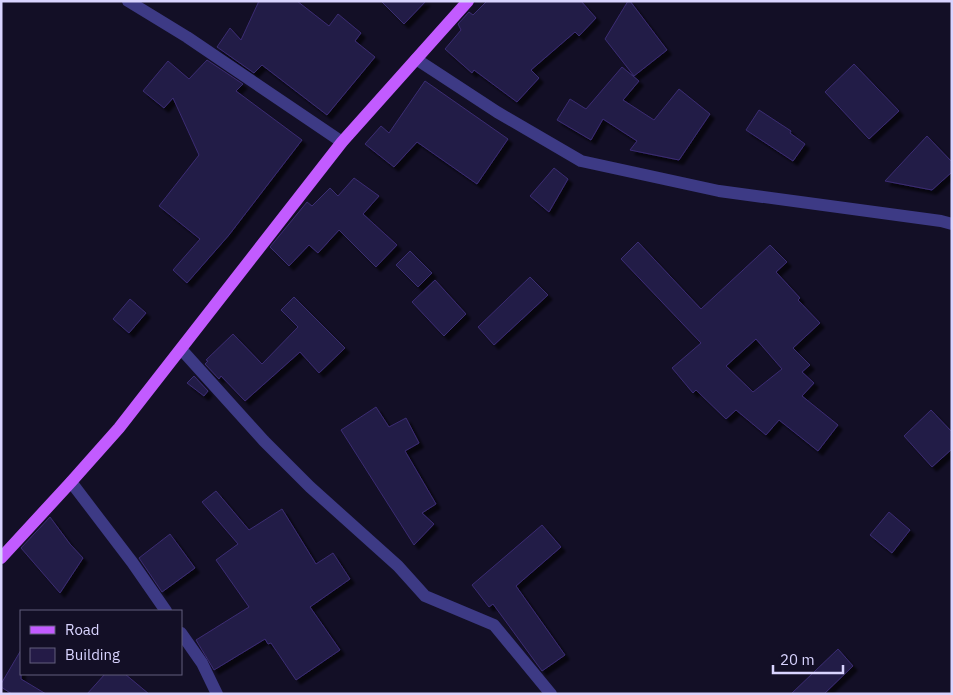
<svg xmlns="http://www.w3.org/2000/svg" width="953" height="695" font-family="'IBM Plex Sans',sans-serif">
<style>
.building{fill:#241b47;stroke:#3b2d73;fill-rule:evenodd;filter:url(#shadow)}
.lines{fill:none;stroke-linecap:round;stroke-linejoin:round}
.minor{stroke:#3d3a85;stroke-width:12}
.primary{stroke:#c25bff;stroke-width:12}
</style>
<defs>
<filter id="shadow"><feDropShadow dx="4.5" dy="4.5" stdDeviation="1" flood-color="#0009"/></filter>
</defs>
<rect width="100%" height="100%" fill="#130f26"/>
<!-- building -->
<path class="building" d="M 259,1 L 297,1 L 329,26 L 338,14 L 361,33 L 355,41 L 375,57 L 327,115 L 262,65 L 254,73 L 217,47 L 230,28 L 241,40 Z
M 381,1 L 426,1 L 404,24 Z
M 487,1 L 581,1 L 596,18 L 579,36 L 575,32 L 531,70 L 539,78 L 517,102 L 474,70 L 472,73 L 445,49 L 461,30 L 458,24 L 469,12 L 473,15 Z
M 628,1 L 630,1 L 667,50 L 634,76 L 605,39 Z
M 207,60 L 243,84 L 236,91 L 302,140 L 229,235 L 187,283 L 173,270 L 200,239 L 159,206 L 199,155 L 173,98 L 164,108 L 143,91 L 168,61 L 189,79 Z
M 854,64 L 899,111 L 869,139 L 825,92 Z
M 622,67 L 639,81 L 623,100 L 654,120 L 679,89 L 710,114 L 679,160 L 630,150 L 637,141 L 603,119 L 591,140 L 557,120 L 570,99 L 586,109 Z
M 425,81 L 508,139 L 477,184 L 417,142 L 394,167 L 365,144 L 381,126 L 389,133 Z
M 759,110 L 791,131 L 790,133 L 805,144 L 793,161 L 746,130 Z
M 927,136 L 952,162 L 952,172 L 932,190 L 885,181 Z
M 554,168 L 568,179 L 549,212 L 530,196 Z
M 354,178 L 379,196 L 363,214 L 397,245 L 376,267 L 339,230 L 318,253 L 309,245 L 289,266 L 270,247 L 307,202 L 312,206 L 330,188 L 338,196 Z
M 638,242 L 701,309 L 770,245 L 787,262 L 776,272 L 800,298 L 798,300 L 820,323 L 793,348 L 810,365 L 802,372 L 814,383 L 802,396 L 838,425 L 818,451 L 779,420 L 766,435 L 736,410 L 726,419 L 696,390 L 693,393 L 672,368 L 701,343 L 621,259 ZM 756,339 L 782,369 L 753,392 L 726,366 Z
M 410,251 L 432,273 L 418,287 L 396,265 Z
M 530,277 L 548,295 L 494,345 L 478,327 Z
M 435,280 L 466,314 L 444,336 L 412,302 Z
M 294,297 L 345,348 L 319,373 L 300,352 L 245,401 L 221,376 L 219,379 L 205,364 L 208,361 L 206,360 L 233,334 L 262,364 L 298,327 L 281,310 Z
M 130,299 L 146,313 L 129,333 L 113,319 Z
M 194,376 L 208,391 L 204,396 L 187,383 Z
M 376,407 L 389,427 L 406,418 L 419,443 L 405,451 L 436,504 L 422,513 L 434,524 L 414,545 L 341,430 Z
M 931,410 L 952,432 L 952,449 L 932,467 L 904,436 Z
M 216,491 L 249,530 L 282,509 L 316,564 L 333,553 L 350,579 L 310,607 L 340,650 L 296,680 L 271,643 L 268,644 L 265,639 L 214,670 L 196,640 L 249,607 L 216,560 L 238,544 L 202,502 Z
M 889,512 L 910,530 L 892,553 L 870,535 Z
M 50,517 L 70,544 L 83,558 L 60,593 L 21,548 Z
M 542,525 L 561,547 L 516,586 L 565,655 L 542,671 L 493,604 L 489,607 L 472,585 Z
M 170,534 L 195,568 L 162,592 L 139,558 Z
M 838,649 L 853,666 L 824,694 L 791,694 Z
M 21,650 L 21,679 L 46,694 L 12,694 L 1,687 L 1,684 Z
M 105,674 L 125,674 L 149,694 L 87,694 Z"/>
<g class="lines">
<!-- minor -->
<path class="minor" d="M 128,1 L 187,37 L 342,142
M 416,59 L 497,112 L 581,161 L 719,191 L 941,221 L 952,224
M 181,349 L 264,441 L 310,487 L 398,566 L 425,596 L 494,625 L 551,694
M 71,482 L 132,562 L 166,611
M 181,633 L 202,663 L 217,694"/>
<!-- primary -->
<path class="primary" d="M 1,558 L 71,482 L 119,428 L 342,142 L 468,1"/>
</g>
<!-- border -->
<rect width="953" height="695" fill="none" stroke="#d9d4ff" stroke-width="5"/>
<!-- legend -->
<rect x="20" y="610" width="162" height="65" fill="#130f26" stroke="#625e7d"/>
<rect x="30" y="626" width="25" height="8" fill="#c25bff" stroke="#625e7d"/>
<text x="65" y="635" font-size="15" fill="#d9d4ff">Road</text>
<rect x="30" y="648" width="25" height="15" fill="#241b47" stroke="#625e7d"/>
<text x="65" y="660" font-size="15" fill="#d9d4ff">Building</text>
<!-- scale -->
<path d="M773 665v8h70v-8" fill="none" stroke="#d9d4ff" stroke-width="2.5"/>
<text x="780" y="665" font-size="15" fill="#d9d4ff" stroke="#130f26" stroke-width="4" paint-order="stroke">20 m</text>
</svg>
